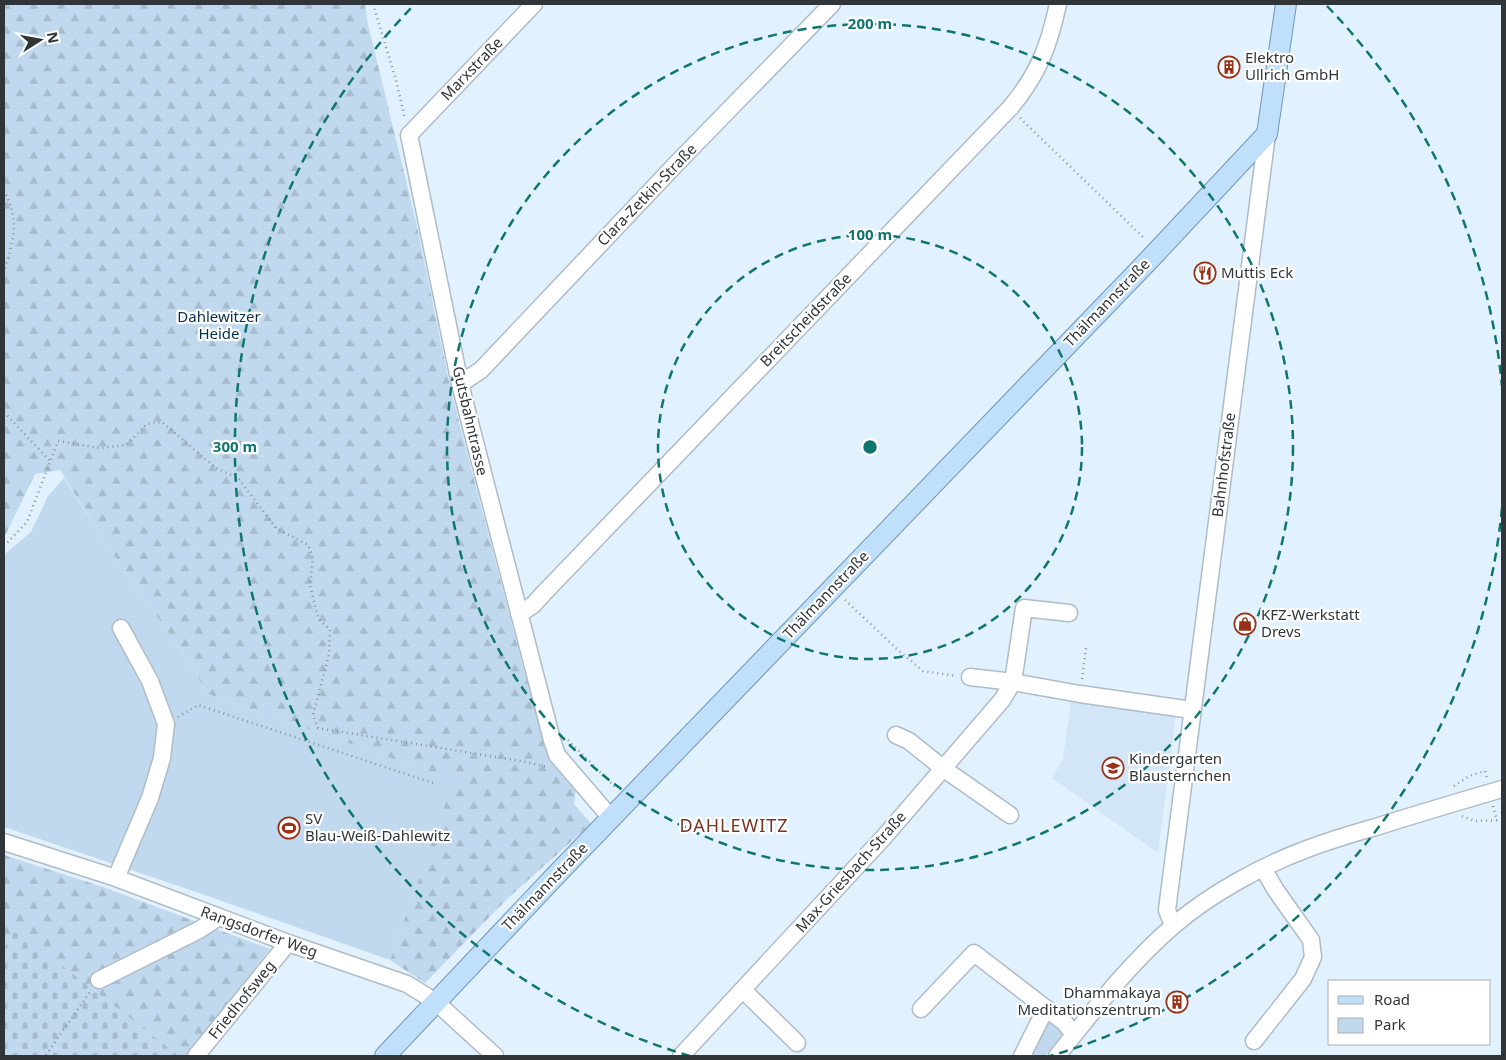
<svg xmlns="http://www.w3.org/2000/svg" width="1506" height="1060" font-family="'Noto Sans',sans-serif">
<style>
.built{fill:#d2e6f8}
.green{fill:#c1d9ee}
.forest{fill:url(#forest-firs)}
.cemetery{fill:url(#cemetery-stones)}
.lines{fill:none;stroke-linecap:round;stroke-linejoin:round}
.minor-casing{stroke:#aebcc8;stroke-width:19}
.major-casing{stroke:#7196b5;stroke-width:22}
.path{stroke:#88929b;stroke-width:2.5;stroke-dasharray:1 4;stroke-linecap:butt}
.minor{stroke:#fff;stroke-width:16}
.major{stroke:#bfdffa;stroke-width:20}
.ring{fill:none;stroke:#0f766e;stroke-width:2.5;stroke-dasharray:9 6}
.labels{text-anchor:middle;stroke-width:4.5;stroke-linejoin:round;paint-order:stroke}
.poi-label{font-size:15px;fill:#30353a;stroke:#fff;text-anchor:start}
.street-label{font-size:15px;fill:#30353a;stroke:#fff}
.park-label{font-size:15px;fill:#05304d;stroke:#fff}
.quarter-label{font-size:18px;letter-spacing:1px;fill:#783324;stroke:#fff}
.centre{fill:#0f766e;stroke:#fff;stroke-width:2.5}
.ring-label{font-size:15px;text-anchor:middle;font-weight:bold;fill:#0f766e;stroke:#fff;stroke-width:4.5;stroke-linejoin:round;paint-order:stroke}
</style>
<defs>
<pattern id="forest-firs" width="22" height="20" patternUnits="userSpaceOnUse" patternTransform="scale(1.25)"><rect width="22" height="20" fill="#c1d9ee"/><path d="M5 1l3.5 6h-7zM16 11l3.5 6h-7z" fill="#a6bbcd"/></pattern>
<pattern id="cemetery-stones" width="16" height="16" patternUnits="userSpaceOnUse" patternTransform="scale(1.25)"><rect width="16" height="16" fill="#c1d9ee"/><path d="M2 7V4a2 2 0 0 1 4 0v3zM10 15v-3a2 2 0 0 1 4 0v3z" fill="#a6bbcd"/></pattern>
</defs>
<rect width="100%" height="100%" fill="#e2f1fe"/>
<!-- built -->
<path class="built" d="M 1071,700 L 1176,713 L 1158,853 L 1052,778 L 1063,759 Z"/>
<!-- green -->
<path class="green" d="M 4,213 L 14,217 L 15,234 L 4,271 Z
M 64,478 L 102,538 L 187,659 L 208,694 L 455,780 L 390,960 L 202,894 L 4,827 L 4,555 L 31,532 L 48,496 Z
M 1048,1014 L 1067,1029 L 1045,1056 L 1026,1056 Z"/>
<!-- forest -->
<path class="forest" d="M 4,4 L 365,4 L 367,20 L 417,226 L 451,391 L 525,674 L 552,754 L 576,787 L 574,804 L 591,824 L 507,899 L 425,983 L 390,960 L 454,780 L 208,694 L 187,659 L 102,538 L 60,470 L 35,474 L 4,538 L 4,271 L 15,234 L 14,217 L 4,213 Z
M 4,855 L 103,887 L 270,949 L 187,1056 L 179,1056 L 15,930 L 4,949 Z"/>
<!-- cemetery -->
<path class="cemetery" d="M 15,929 L 179,1056 L 4,1056 L 4,949 Z"/>
<g class="lines">
<!-- minor casing -->
<g class="minor-casing">
<path id="minor" d="M 534,4 L 409,135 L 460,384 L 552,740 L 557,755 L 611,818
M 460,384 L 481,370 L 677,163 L 832,4
M 519,614 L 533,605 L 543,594 L 1010,108 C 1038,75 1049,46 1058,4
M 970,677 L 1013,682 L 1080,694 L 1192,710
M 896,735 L 909,741 L 944,769 L 1010,815
M 4,842 L 116,878 L 288,943 L 407,984 L 436,1002 L 495,1056
M 116,878 L 150,798 L 162,758 L 166,724 L 150,681 L 121,628
M 1173,926 L 1167,910 L 1267,134
M 99,980 L 199,930 L 219,917
M 743,990 L 797,1043
M 921,1009 L 974,953 L 1065,1023 L 1074,1035
M 1254,1041 L 1303,979 L 1313,957 L 1311,940 L 1275,889 L 1263,868
M 196,1056 L 288,943
M 681,1056 L 884,837 L 1002,700 L 1013,682 L 1024,608 L 1069,613
M 1022,1056 L 1046,1008
M 1057,1056 C 1093,1011 1129,964 1173,926 C 1210,894 1261,866 1307,849 C 1330,840 1355,833 1379,826 C 1420,813 1461,801 1502,789"/>
</g>
<!-- major casing -->
<g class="major-casing">
<path id="major" d="M 385,1056 L 558,873 L 1149,260 L 1267,134 L 1286,4"/>
</g>
<!-- path -->
<path class="path" d="M 373,4 L 396,80 L 405,119
M 1020,118 L 1145,239
M 4,190 C 20,223 14,237 4,271
M 4,412 L 50,461
M 4,546 L 27,522 L 58,441 L 100,448 L 126,445 L 147,424 L 162,422 L 216,468 L 238,478 L 276,528 L 308,545 L 313,558 L 310,585 L 318,618 L 330,630 L 329,655 L 313,715 L 318,728 L 526,762 L 547,767
M 845,600 L 898,650 L 923,671 L 956,676
M 1082,679 L 1086,648
M 178,717 L 198,705 L 433,783
M 568,740 L 617,789
M 1454,786 L 1469,776 L 1485,771 L 1487,778
M 1493,806 L 1497,821
M 1462,816 L 1475,821 L 1502,820
M 46,1055 L 90,992"/>
<!-- minor -->
<use href="#minor" class="minor"/>
<!-- major -->
<use href="#major" class="major"/>
</g>
<!-- distance rings -->
<g class="ring">
<circle cx="870" cy="447" r="212"/>
<circle cx="870" cy="447" r="423"/>
<path d="M1502 508A635 635 0 0 1 1050 1056M690 1056A635 635 0 0 1 413 6M1327 6A635 635 0 0 1 1502 386"/>
</g>
<!-- icons -->
<defs>
<g id="building-ring" transform="scale(1.125)"><circle r="9.5" fill="#fff" stroke="#983017" stroke-width="1.5"/><path d="M-4-6H4V6H1V3H-1V6H-4ZM-2.5-4.3h1.7v1.8h-1.7ZM.8-4.3h1.7v1.8H.8ZM-2.5-1h1.7V.8h-1.7ZM.8-1h1.7V.8H.8Z" fill="#983017"/></g>
<g id="restaurant-ring" transform="scale(1.125)"><circle r="9.5" fill="#fff" stroke="#983017" stroke-width="1.5"/><path d="M-5-6h1v4h1v-4h1v4h1v-4h1v5L-1.5 .5V6h-2V.5L-5-1ZM5-6V6H3V1.5H1.5Q1.5-4 5-6Z" fill="#983017"/></g>
<g id="shop-ring" transform="scale(1.125)"><circle r="9.5" fill="#fff" stroke="#983017" stroke-width="1.5"/><path d="M-5-2.5h2.3a2.7 3.5 0 0 1 5.4 0H5L5.5 6h-11ZM-1.5-2.5h3a1.5 2.3 0 0 0-3 0Z" fill="#983017"/></g>
<g id="school-ring" transform="scale(1.125)"><circle r="9.5" fill="#fff" stroke="#983017" stroke-width="1.5"/><path d="M0-5L7-2L0 1L-7-2ZM-4 1L0 2.5L4 1V4Q0 6-4 4Z" fill="#983017"/></g>
<g id="stadium-ring" transform="scale(1.125)"><circle r="9.5" fill="#fff" stroke="#983017" stroke-width="1.5"/><path d="M0-5a6.5 5 0 1 0 0 10a6.5 5 0 1 0 0-10ZM-3.5-1.8h7v3.6h-7Z" fill="#983017"/></g>
</defs>
<g fill-rule="evenodd">
<use href="#building-ring" x="1229" y="67"/>
<use href="#restaurant-ring" x="1205" y="273"/>
<use href="#shop-ring" x="1245" y="624"/>
<use href="#school-ring" x="1113" y="768"/>
<use href="#stadium-ring" x="289" y="828"/>
<use href="#building-ring" x="1177" y="1002"/>
</g>
<g class="labels">
<!-- poi labels -->
<g class="poi-label">
<text x="1245" y="63">Elektro<tspan x="1245" dy="17">Ullrich GmbH</tspan></text>
<text x="1221" y="278">Muttis Eck</text>
<text x="1261" y="620">KFZ-Werkstatt<tspan x="1261" dy="17">Drevs</tspan></text>
<text x="1129" y="764">Kindergarten<tspan x="1129" dy="17">Blausternchen</tspan></text>
<text x="305" y="824">SV<tspan x="305" dy="17">Blau-Weiß-Dahlewitz</tspan></text>
<text x="1161" y="998" text-anchor="end">Dhammakaya<tspan x="1161" dy="17">Meditationszentrum</tspan></text>
</g>
<!-- street labels -->
<g class="street-label">
<text transform="translate(472 69) rotate(-46)" y="5">Marxstraße</text>
<text transform="translate(647 195) rotate(-46)" y="5">Clara-Zetkin-Straße</text>
<text transform="translate(1107 303) rotate(-46)" y="5">Thälmannstraße</text>
<text transform="translate(806 320) rotate(-46)" y="5">Breitscheidstraße</text>
<text transform="translate(470 421) rotate(77)" y="5">Gutsbahntrasse</text>
<text transform="translate(1224 465) rotate(-83)" y="5">Bahnhofstraße</text>
<text transform="translate(826 595) rotate(-46)" y="5">Thälmannstraße</text>
<text transform="translate(851 872) rotate(-48)" y="5">Max-Griesbach-Straße</text>
<text transform="translate(545 887) rotate(-46)" y="5">Thälmannstraße</text>
<text transform="translate(259 932) rotate(20)" y="5">Rangsdorfer Weg</text>
<text transform="translate(242 1000) rotate(-51)" y="5">Friedhofsweg</text>
</g>
<!-- park labels -->
<g class="park-label">
<text x="219" y="322">Dahlewitzer<tspan x="219" dy="17">Heide</tspan></text>
</g>
<!-- quarter labels -->
<g class="quarter-label">
<text x="734" y="832">DAHLEWITZ</text>
</g>
</g>
<circle cx="870" cy="447" r="8" class="centre"/>
<g class="ring-label">
<text x="870" y="29">200 m</text>
<text x="870" y="240">100 m</text>
<text x="235" y="452">300 m</text>
</g>
<!-- border -->
<rect width="1506" height="1060" fill="none" stroke="#30353a" stroke-width="10"/>
<!-- legend -->
<rect x="1328" y="980" width="162" height="65" fill="#ffffff" stroke="#acaeb0"/>
<rect x="1338" y="996" width="25" height="8" fill="#bfdffa" stroke="#acaeb0"/>
<text x="1374" y="1005" font-size="15" fill="#30353a">Road</text>
<rect x="1338" y="1018" width="25" height="15" fill="#c1d9ee" stroke="#acaeb0"/>
<text x="1374" y="1030" font-size="15" fill="#30353a">Park</text>
<!-- north arrow -->
<g transform="translate(40 40) rotate(79)" stroke="#ffffff" stroke-width="4" paint-order="stroke">
<path d="M0-4L9 19L0 12L-9 19Z" fill="#30353a"/>
<text y="-8" font-size="14" font-weight="bold" text-anchor="middle" fill="#30353a">N</text>
</g>
</svg>
